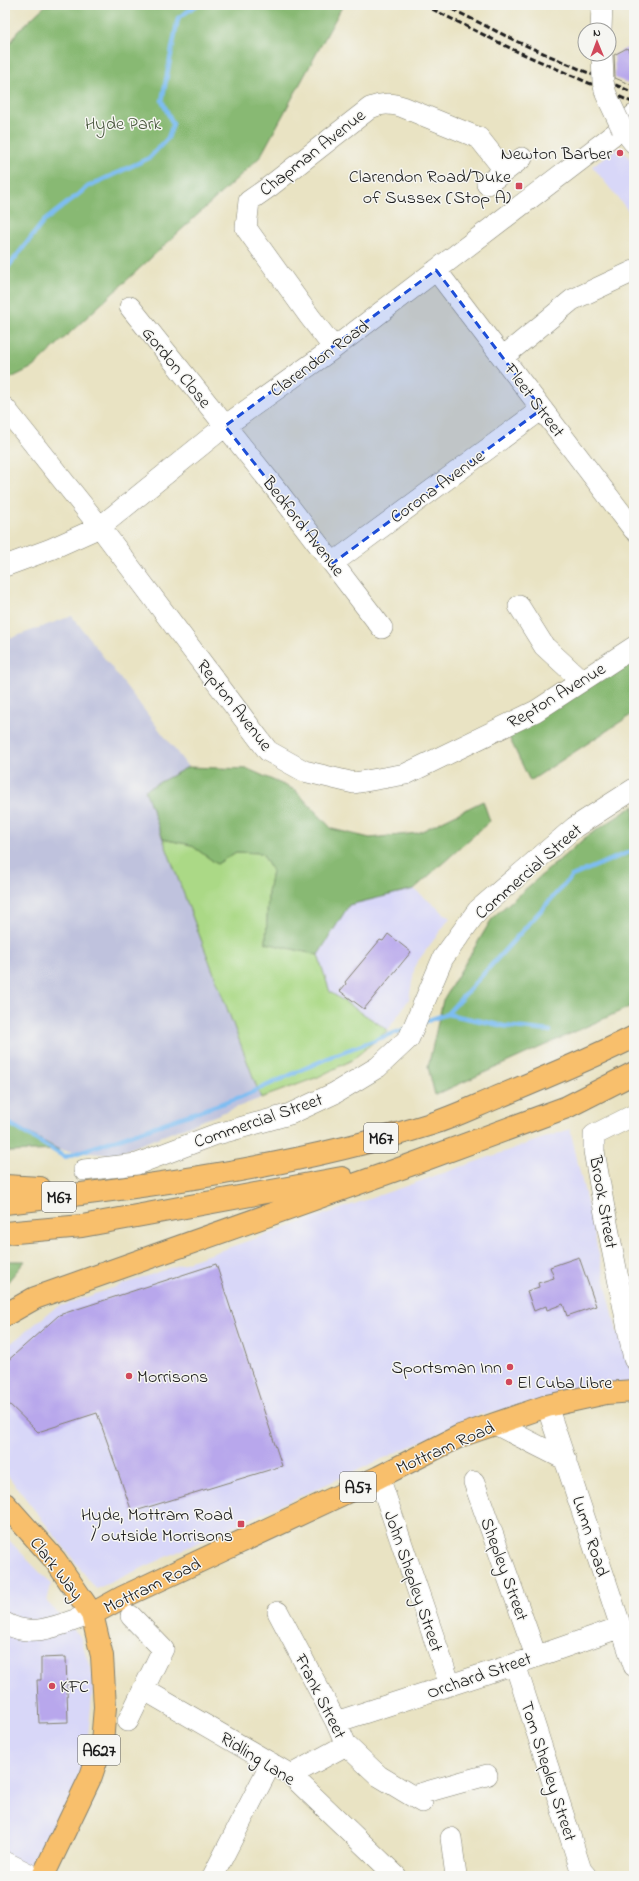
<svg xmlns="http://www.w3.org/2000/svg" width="639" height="1881" font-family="'Indie Flower',sans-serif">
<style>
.built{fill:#d8d7f8}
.industrial{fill:#bfc2dd}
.green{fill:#abd986;stroke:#647a51}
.forest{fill:#88b973;stroke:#526a48}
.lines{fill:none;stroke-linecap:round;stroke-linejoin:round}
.stream{stroke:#7ebdf2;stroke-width:4.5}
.building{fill:#b8a7ec}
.minor-casing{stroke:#828070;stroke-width:22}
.major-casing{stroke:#828070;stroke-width:24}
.highway-casing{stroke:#828070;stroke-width:24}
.minor{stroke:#fff;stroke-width:21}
.major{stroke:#f8bf6c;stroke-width:22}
.highway{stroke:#f8bf6c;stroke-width:22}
.rail{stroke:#1c1c1c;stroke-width:3;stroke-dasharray:6 3;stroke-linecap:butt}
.minor-bridge-casing{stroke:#828070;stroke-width:22;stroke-linecap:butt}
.minor-bridge{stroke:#fff;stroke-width:21}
.marked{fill:#1d4ed8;fill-opacity:0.2;stroke:#1d4ed8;stroke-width:3;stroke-dasharray:8 5;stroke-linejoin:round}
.poi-dot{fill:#d1495b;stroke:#f6f6f2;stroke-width:1.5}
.labels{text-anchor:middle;stroke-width:3;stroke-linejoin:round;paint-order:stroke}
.shield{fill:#f6f6f2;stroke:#5d5d5c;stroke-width:1}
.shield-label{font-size:17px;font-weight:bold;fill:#1c1c1c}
.park-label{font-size:18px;fill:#47553c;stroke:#f6f6f2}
.street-label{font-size:18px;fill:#1c1c1c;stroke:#f6f6f2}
.poi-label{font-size:18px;fill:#1c1c1c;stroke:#f6f6f2;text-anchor:end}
</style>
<rect width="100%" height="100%" fill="#f6f6f2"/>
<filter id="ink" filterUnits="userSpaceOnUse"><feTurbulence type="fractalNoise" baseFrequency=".025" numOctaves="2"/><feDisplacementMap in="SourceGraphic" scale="8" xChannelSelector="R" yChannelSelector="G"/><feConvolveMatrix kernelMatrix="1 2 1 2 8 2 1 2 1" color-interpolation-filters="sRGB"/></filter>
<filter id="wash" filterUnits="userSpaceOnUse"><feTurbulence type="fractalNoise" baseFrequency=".012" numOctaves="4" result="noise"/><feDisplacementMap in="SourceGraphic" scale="16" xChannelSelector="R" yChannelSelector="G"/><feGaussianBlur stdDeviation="0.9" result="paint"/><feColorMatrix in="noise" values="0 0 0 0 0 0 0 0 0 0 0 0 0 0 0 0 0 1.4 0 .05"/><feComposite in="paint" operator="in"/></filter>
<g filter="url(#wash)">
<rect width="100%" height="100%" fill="#e9e3c3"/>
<!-- built -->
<path class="built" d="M 619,147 L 634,163 L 634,218 L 592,166 Z
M 414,889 L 450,918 L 415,965 L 409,999 L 388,1030 L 330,992 L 318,955 L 349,905 Z
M 570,1129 L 617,1332 L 634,1333 L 634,1388 L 607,1390 L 479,1415 L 96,1589 L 5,1472 L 5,1348 L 55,1308 Z
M 5,1536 L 51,1584 L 47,1602 L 80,1636 L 94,1680 L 84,1773 L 33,1876 L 5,1876 Z"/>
<!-- industrial -->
<path class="industrial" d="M 72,616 L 188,767 L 145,790 L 261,1098 L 113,1155 L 59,1150 L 5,1120 L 5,622 L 11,638 Z"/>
<!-- green -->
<path class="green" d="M 163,839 L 191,845 L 217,864 L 236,852 L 262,853 L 272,871 L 268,892 L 266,943 L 318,955 L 330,992 L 388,1030 L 352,1060 L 318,1077 L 261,1098 Z"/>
<!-- forest -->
<path class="forest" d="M 46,5 L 343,5 L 260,157 L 33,367 L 5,381 L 5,53 L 17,32 Z
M 634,659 L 634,713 L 530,781 L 508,735 Z
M 188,767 L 248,769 L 295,790 L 332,829 L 370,838 L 418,833 L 483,801 L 490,821 L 414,889 L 349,905 L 318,955 L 266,943 L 268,892 L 272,871 L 262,853 L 236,852 L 217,864 L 191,845 L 163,839 L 145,790 Z
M 634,806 L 634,1005 L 435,1095 L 428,1067 L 443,1000 L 493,917 L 586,837 Z
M 5,1120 L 59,1150 L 10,1152 L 5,1148 Z
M 5,1261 L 25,1261 L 5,1285 Z"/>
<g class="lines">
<!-- stream -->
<path class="stream" d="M 5,268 L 8,267 L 44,221 L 89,186 L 149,158 L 168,138 L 173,124 L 162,101 L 178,18 L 197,5
M 447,1014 L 504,1026 L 550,1031
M 423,1022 L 447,1014 L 572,876 L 634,850
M 5,1121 L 65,1157 L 241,1097 L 337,1054 L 405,1029
M 633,1137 L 634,1138"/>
</g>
<g id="blocks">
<!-- building -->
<path class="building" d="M 627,48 L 634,60 L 634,86 L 615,78 L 614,55 Z
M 388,934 L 411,952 L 364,1009 L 340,991 L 346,984 L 345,982 L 380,940 L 383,941 Z
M 579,1257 L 596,1306 L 567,1316 L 563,1304 L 547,1310 L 546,1306 L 534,1311 L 527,1291 L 539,1287 L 538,1283 L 554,1278 L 550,1267 Z
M 216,1264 L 282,1466 L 132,1512 L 97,1413 L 38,1432 L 5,1400 L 5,1363 L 59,1315 Z
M 66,1657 L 68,1722 L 39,1723 L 37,1680 L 41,1680 L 41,1658 Z"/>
</g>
</g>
<g filter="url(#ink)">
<use href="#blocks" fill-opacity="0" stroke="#828070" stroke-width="1"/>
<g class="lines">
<!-- minor casing -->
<g class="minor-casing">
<path id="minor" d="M 601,30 L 602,5
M 622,128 L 634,143
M 487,184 L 505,171
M 436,270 L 634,530
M 130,307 L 279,493 L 382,628
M 334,348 L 310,317 L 246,228 L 249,201 L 269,187 L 370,108 C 382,103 390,103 403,107 L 479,138 L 505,171 L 522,158
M 503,357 L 572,300 L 634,271
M 5,408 L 100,527 L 268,751 L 304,771 L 354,783 L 406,774 L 536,711 L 634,647
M 333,563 L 542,409
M 5,566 L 51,549 L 100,527 L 225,426 L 334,348 L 604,142 L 622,128 L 634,115
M 519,606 L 544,646 L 582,681
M 634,1115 L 594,1135 L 594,1151 L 604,1208 L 634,1359
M 84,1170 L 137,1164 L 214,1135 L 290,1114 L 335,1093 L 378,1067 L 409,1038 L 443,958 L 478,910 L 575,827 L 634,789
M 547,1406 L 634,1666
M 495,1424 L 566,1460
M 379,1477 L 450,1685
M 474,1482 L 536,1656
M 278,1612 L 336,1722 L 346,1745 L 291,1775
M 5,1623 C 33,1640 64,1623 92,1614
M 515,1664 L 581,1870 L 586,1876
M 143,1689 L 291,1775 L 396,1876
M 128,1721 L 163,1649 L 131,1616
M 336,1722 L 515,1664 L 621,1627
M 346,1745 L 379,1776 L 422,1802
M 412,1796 L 487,1775
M 451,1838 L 456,1876
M 5,1862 L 33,1876
M 213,1876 L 271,1763"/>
</g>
<!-- major casing -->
<g class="major-casing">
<path id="major" d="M 5,1504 L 55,1560 L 92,1614 L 102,1656 L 105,1707 L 102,1743 L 91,1776 L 43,1876
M 92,1614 L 123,1597 L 379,1477 L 460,1436 L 547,1406 L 606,1393 L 634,1391"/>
</g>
<!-- highway casing -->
<g class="highway-casing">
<path id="highway" d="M 5,1186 L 40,1188
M 5,1203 C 149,1187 293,1167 431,1124 C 454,1117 476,1106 498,1097 C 544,1078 590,1059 634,1037
M 5,1233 L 82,1226 L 342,1178
M 5,1315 L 35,1298 L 410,1165 L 567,1107 L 634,1073"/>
</g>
<!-- minor -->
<use href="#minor" class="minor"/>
<!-- major -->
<use href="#major" class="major"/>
<!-- highway -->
<use href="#highway" class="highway"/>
<!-- rail -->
<path class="rail" d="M 424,5 L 514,50 L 634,103
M 444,5 L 518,42 L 634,93"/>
<!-- minor-bridge casing -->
<g class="minor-bridge-casing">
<path id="minor-bridge" d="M 602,54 L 603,82 L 606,94 L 622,128"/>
</g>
<!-- minor-bridge -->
<use href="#minor-bridge" class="minor-bridge"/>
</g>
</g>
<!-- marked area -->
<path class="marked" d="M 436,270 L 542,409 L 333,563 L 225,426 Z"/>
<!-- markers -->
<g class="poi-dot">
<circle cx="620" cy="153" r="4"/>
<rect x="515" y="182" width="8" height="8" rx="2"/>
<circle cx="510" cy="1367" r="4"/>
<circle cx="129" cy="1376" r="4"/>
<circle cx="509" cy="1382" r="4"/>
<rect x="237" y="1520" width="8" height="8" rx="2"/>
<circle cx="52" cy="1686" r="4"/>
</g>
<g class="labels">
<!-- shield labels -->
<g class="shield">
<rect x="364" y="1123" width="34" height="30" rx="3"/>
<rect x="42" y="1182" width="34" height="30" rx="3"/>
<rect x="340" y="1472" width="36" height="30" rx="3"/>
<rect x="78" y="1735" width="42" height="30" rx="3"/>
</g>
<g class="shield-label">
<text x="381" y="1144">M67</text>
<text x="59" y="1203">M67</text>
<text x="358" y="1493">A57</text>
<text x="99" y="1756">A627</text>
</g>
<!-- park labels -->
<g class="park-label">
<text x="123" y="129">Hyde Park</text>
</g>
<!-- street labels -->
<g class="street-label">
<text transform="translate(312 152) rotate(-38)" y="6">Chapman Avenue</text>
<text transform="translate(319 358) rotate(-36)" y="6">Clarendon Road</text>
<text transform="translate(177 367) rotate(51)" y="6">Gordon Close</text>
<text transform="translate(535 400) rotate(53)" y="6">Fleet Street</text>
<text transform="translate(437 486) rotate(-36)" y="6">Corona Avenue</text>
<text transform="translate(304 526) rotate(52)" y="6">Bedford Avenue</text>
<text transform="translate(556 695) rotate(-31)" y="6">Repton Avenue</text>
<text transform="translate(235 705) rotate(52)" y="6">Repton Avenue</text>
<text transform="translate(528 871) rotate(-41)" y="6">Commercial Street</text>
<text transform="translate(258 1120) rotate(-19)" y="6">Commercial Street</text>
<text transform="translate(604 1202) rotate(80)" y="6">Brook Street</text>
<text transform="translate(445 1447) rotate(-24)" y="6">Mottram Road</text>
<text transform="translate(591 1536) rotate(72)" y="6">Lumn Road</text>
<text transform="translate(57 1568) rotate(52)" y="6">Clark Way</text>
<text transform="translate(505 1569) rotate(70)" y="6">Shepley Street</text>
<text transform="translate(414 1581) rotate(71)" y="6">John Shepley Street</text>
<text transform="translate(152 1585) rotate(-26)" y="6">Mottram Road</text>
<text transform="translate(479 1675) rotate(-19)" y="6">Orchard Street</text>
<text transform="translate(321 1696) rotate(63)" y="6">Frank Street</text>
<text transform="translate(258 1758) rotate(32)" y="6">Ridling Lane</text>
<text transform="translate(549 1771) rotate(72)" y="6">Tom Shepley Street</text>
</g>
<!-- poi labels -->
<g class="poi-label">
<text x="612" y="159">Newton Barber</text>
<text x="511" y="182">Clarendon Road/Duke<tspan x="511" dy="21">of Sussex (Stop A)</tspan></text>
<text x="502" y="1373">Sportsman Inn</text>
<text x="137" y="1382" text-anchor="start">Morrisons</text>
<text x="517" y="1388" text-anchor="start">El Cuba Libre</text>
<text x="233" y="1520">Hyde, Mottram Road<tspan x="233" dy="21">/ outside Morrisons</tspan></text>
<text x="60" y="1692" text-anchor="start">KFC</text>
</g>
</g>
<!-- margin -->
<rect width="639" height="1881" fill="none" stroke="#f6f6f2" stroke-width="20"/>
<!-- north arrow -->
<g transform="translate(597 42) rotate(359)"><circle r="19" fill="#f6f6f2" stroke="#9f9f9c"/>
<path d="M0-3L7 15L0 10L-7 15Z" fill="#d1495b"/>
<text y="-6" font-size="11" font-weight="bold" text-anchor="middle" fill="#1c1c1c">N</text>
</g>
</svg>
